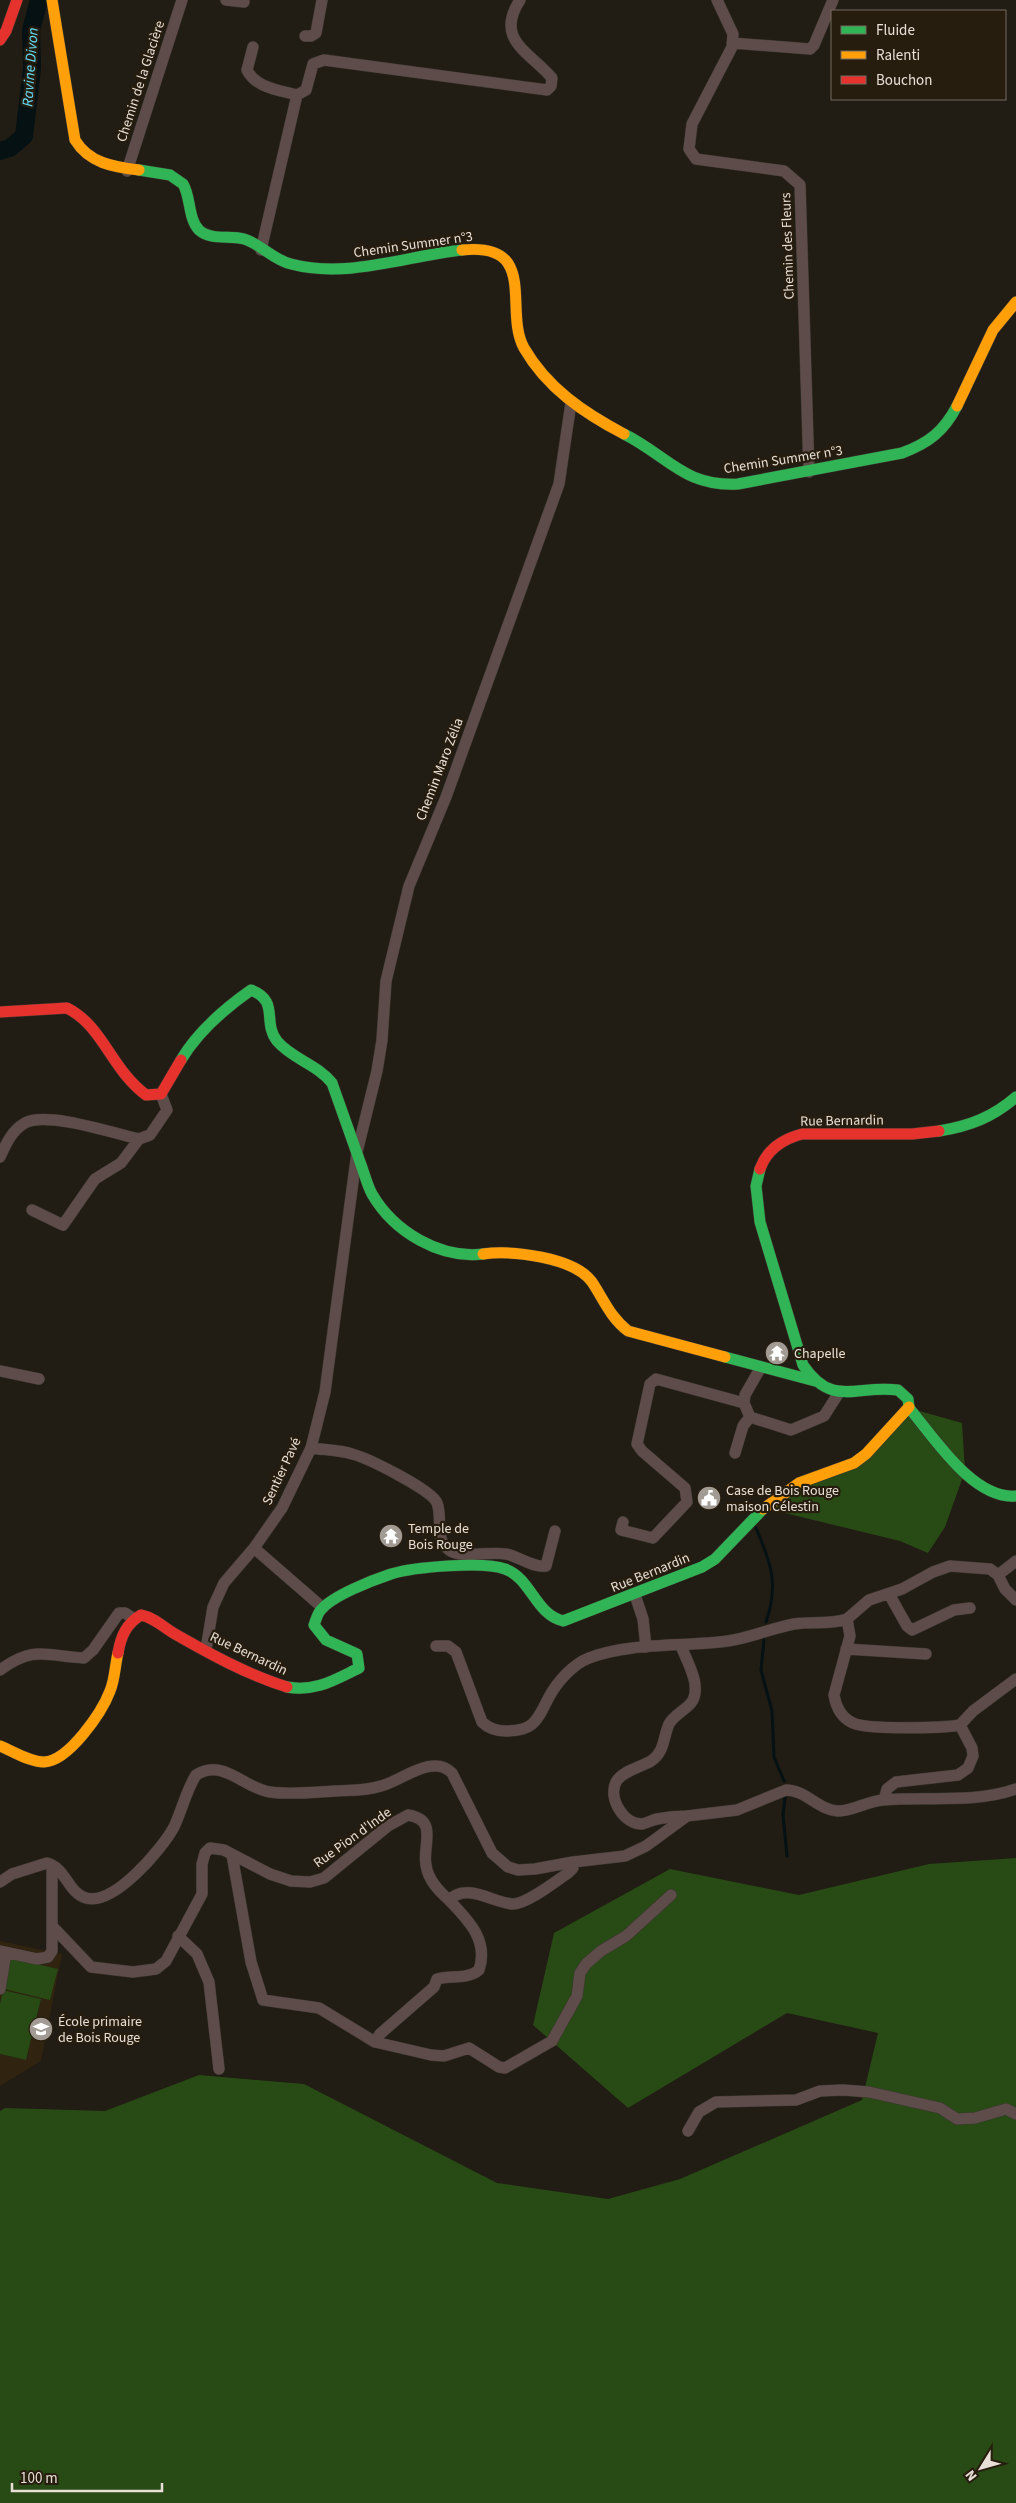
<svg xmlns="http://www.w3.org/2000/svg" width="1016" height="2503" font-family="'Source Sans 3',sans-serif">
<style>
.built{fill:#302310}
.green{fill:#284a15}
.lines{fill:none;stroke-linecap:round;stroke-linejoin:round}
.stream{stroke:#051113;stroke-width:3}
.river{stroke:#051113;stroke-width:18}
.street-casing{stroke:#3c3730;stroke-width:12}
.fast-casing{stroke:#3c3730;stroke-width:12}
.slow-casing{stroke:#3c3730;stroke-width:12}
.jam-casing{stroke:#3c3730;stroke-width:12}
.street{stroke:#5e4c4a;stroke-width:11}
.fast{stroke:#30b455;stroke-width:11}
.slow{stroke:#ff9f0a;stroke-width:11}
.jam{stroke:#e5322d;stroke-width:11}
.labels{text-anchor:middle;stroke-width:4.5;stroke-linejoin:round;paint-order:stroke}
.street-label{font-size:14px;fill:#e8e0d7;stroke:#271d0e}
.poi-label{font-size:14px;fill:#e8e0d7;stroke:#271d0e;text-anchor:start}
.water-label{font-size:15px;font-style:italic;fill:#61e1fc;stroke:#271d0e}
</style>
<rect width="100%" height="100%" fill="#211c14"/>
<!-- built -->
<path class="built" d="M 0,1941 L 62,1954 L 41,2061 L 0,2086 L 0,2054 L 26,2060 L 41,2000 L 4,1990 L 0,2004 Z"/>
<!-- green -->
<path class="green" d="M 909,1408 L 962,1423 L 965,1471 L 945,1527 L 928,1553 L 900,1541 L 764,1508 L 854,1463 Z
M 1016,1858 L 1016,2503 L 0,2503 L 0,2111 L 5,2108 L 105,2111 L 199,2075 L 304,2084 L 497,2183 L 608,2199 L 680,2179 L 862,2100 L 878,2033 L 787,2013 L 628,2108 L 533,2025 L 554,1933 L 670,1869 L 799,1895 L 929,1864 Z
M 11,1958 L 58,1969 L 50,2000 L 4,1989 Z
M 3,1990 L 41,1999 L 26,2060 L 0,2054 L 0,2004 Z"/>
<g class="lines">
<!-- stream -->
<path class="stream" d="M 756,1528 C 771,1563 779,1584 766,1622
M 764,1640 L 761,1670 L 772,1711 L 774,1757 L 784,1781
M 785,1797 L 783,1815 L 787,1856"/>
<!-- river -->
<path class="river" d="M 0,151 L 10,148 L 24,136 L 32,68 L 31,30 L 39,0"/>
<!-- street casing -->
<g class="street-casing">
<path id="street" d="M 226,0 L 244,2
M 717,0 L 733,34 L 732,47 L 692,124 L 689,149 L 696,159 L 784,171 L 800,185 L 809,472
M 305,36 L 311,36 L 316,33 L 322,0
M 732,43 L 810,49 L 814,45 L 833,0
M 253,47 L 247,70 C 256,88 279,90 297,95 L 306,90 L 313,64 L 324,60 L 547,90 L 551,86 L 552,78 C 530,52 494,40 520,0
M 127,171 L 182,0
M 261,250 L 297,95
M 0,1157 C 6,1144 12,1130 25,1123 C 46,1111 113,1133 139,1139 L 150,1135 L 167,1110 L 161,1094
M 32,1210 L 63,1225 L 95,1179 L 121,1163 L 139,1139
M 0,1371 L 39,1379
M 744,1403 L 750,1417 L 791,1430 L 824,1416 L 840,1391
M 311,1448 C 324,1450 340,1450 352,1454 C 368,1458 432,1490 437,1503 C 443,1518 434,1539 449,1550 C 460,1559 491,1551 506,1554 C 518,1556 533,1568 546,1566 L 555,1531
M 735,1453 L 743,1426 L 750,1417
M 623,1522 L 621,1530 L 653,1538 L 687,1502 L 685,1488 L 642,1451 L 637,1444 L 650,1384 L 656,1379 L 744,1403 L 745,1395 L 761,1367
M 254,1548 L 323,1608
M 998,1575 L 1016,1561
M 889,1594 L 907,1626 L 912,1630 L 954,1610 L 970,1608
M 635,1595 L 643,1619 L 646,1647
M 436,1646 L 448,1646 L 456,1652 L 482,1722 C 489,1729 496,1731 506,1731 C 535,1731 537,1720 549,1697 C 557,1682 573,1664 589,1658 C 630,1642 685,1647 728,1641 C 750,1638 772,1628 794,1624 C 812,1621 829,1625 847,1619
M 681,1646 C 687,1662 703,1687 691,1703 C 684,1711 674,1715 669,1724 C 663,1737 665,1752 651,1761 C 641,1767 622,1771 616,1782 C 608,1798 623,1824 642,1824 C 647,1823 652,1820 657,1819 C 667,1817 677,1816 687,1816
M 206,1649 L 213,1607 L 224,1583 L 254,1548 L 282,1508 L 311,1448 L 325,1392 L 357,1152 L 377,1071 L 382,1040 L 386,981 L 409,886 L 446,797 L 559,484 L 571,403
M 846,1649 L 926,1654
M 0,1670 C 34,1645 46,1656 84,1658 L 93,1650 L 119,1613 L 125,1613 L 133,1618
M 960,1725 L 973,1711 L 1016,1679
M 884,1800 L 887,1789 L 896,1782 L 958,1775 L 968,1768 L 973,1756 L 972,1748 L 960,1725 C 943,1728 867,1730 853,1723 C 842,1718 836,1707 834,1695 L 850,1636 L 847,1619 L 869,1600 L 902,1589 L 933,1572 L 950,1566 L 990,1569 L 998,1575 L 1005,1589 L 1016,1600
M 232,1855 L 251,1962 L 263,2000 L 319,2008 L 375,2042 L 431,2055 L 444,2056 L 469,2048 L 499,2067 L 505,2068 L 552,2041 L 577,1996 L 580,1973 L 586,1964 L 601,1951 L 626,1936 L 671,1895
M 0,1882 L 12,1874 L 47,1863 C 66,1868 68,1893 86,1898 C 114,1906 162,1849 174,1827 C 182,1810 186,1791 196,1775 C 224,1758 243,1788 270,1792 C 291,1795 314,1792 335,1791 C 351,1790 366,1791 381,1786 C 401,1781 433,1753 452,1773 L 492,1853 L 508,1867 L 518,1870 L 535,1869 L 573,1862 L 625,1856 L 646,1846 L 687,1816 L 737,1810 L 786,1790 C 806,1790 818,1810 838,1811 C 853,1811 868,1801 883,1800 C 926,1796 974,1804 1016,1789
M 53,1927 L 91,1967 L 133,1972 L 156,1969 L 166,1961 L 202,1894 L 202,1864 L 205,1853 L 210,1848 L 224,1850 L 270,1874 L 291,1881 L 310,1882 L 324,1878 L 388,1826 L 408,1815 C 439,1820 422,1845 426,1865 C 428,1880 439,1891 449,1900 C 467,1882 493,1903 513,1904 C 527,1904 556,1881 568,1873 L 573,1868 L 573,1862
M 178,1936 L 197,1954 L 209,1982 L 219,2069
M 0,1951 L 37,1959 L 48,1957 L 52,1951 L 52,1865
M 0,1989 L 6,1953
M 375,2042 L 380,2034 L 434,1987 L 437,1979 C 451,1975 467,1980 479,1970 C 489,1940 468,1920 449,1900
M 688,2131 L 699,2112 L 716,2102 L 796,2100 L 820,2091 L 843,2090 L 869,2092 L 940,2108 L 957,2119 L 975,2118 L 1006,2109 L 1016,2114"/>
</g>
<!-- fast casing -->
<g class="fast-casing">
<path id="fast" d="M 139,170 L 170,175 L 183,184 C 191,197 188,219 199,230 C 211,241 230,235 244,239 C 261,244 273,260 291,264 C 347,279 406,256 462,250
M 624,434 C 668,456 684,487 738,484 L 902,453 C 929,443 944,431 957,406
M 181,1060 C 198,1031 224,1009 251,990 C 280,1001 262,1022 277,1041 C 292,1059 317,1064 332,1083 C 341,1109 351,1136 360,1162 C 364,1172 367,1185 372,1194 C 394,1232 440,1259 483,1254
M 939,1131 C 970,1126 993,1117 1016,1097
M 760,1169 L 756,1186 L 760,1222 L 803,1365 C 833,1409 857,1384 898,1390 L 908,1399 L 909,1407
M 725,1357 L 815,1381
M 909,1408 C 934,1437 973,1500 1016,1496
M 287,1687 C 316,1692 334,1680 359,1668 L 357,1654 L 326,1640 L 314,1625 C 316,1620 317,1615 320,1611 C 331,1596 373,1580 391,1574 C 414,1567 483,1561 505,1569 C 531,1578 535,1614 563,1621 L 702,1567 L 715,1559 L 763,1509"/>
</g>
<!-- slow casing -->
<g class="slow-casing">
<path id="slow" d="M 52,0 L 75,140 C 89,163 113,167 139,170
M 462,250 C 540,242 503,310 524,348 C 547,388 584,413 624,434
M 957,406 L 993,330 L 1016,302
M 483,1254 C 511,1250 574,1257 592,1282 C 604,1300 610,1317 628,1331 L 725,1357
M 763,1509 L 799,1483 L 854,1463 L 866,1454 L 909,1407
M 0,1746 C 13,1751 29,1762 44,1762 C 69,1761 102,1712 110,1691 C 115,1679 115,1665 118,1653"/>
</g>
<!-- jam casing -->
<g class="jam-casing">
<path id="jam" d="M 0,40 L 6,31 L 17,0
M 0,1012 L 67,1008 C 103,1026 111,1069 146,1095 L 161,1094 L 181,1060
M 760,1169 C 767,1149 783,1139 802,1134 L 912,1134 L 939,1131
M 118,1653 C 121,1636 126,1624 141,1615 C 155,1618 163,1627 175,1634 C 210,1654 248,1675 287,1687"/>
</g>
<!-- street -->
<use href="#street" class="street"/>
<!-- fast -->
<use href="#fast" class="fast"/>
<!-- slow -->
<use href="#slow" class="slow"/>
<!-- jam -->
<use href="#jam" class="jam"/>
</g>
<!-- icons -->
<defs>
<g id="temple-disc" transform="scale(1.25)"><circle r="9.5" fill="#a29b93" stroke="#271d0e"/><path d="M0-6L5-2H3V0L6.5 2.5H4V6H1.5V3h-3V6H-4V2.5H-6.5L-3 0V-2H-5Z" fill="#fff"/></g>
<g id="civic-disc" transform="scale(1.25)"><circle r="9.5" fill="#a29b93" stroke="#271d0e"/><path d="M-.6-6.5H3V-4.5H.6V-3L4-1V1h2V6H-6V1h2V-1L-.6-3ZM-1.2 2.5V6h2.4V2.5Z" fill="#fff"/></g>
<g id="school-disc" transform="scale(1.25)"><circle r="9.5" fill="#a29b93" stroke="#271d0e"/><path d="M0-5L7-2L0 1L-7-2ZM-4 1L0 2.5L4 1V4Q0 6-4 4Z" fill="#fff"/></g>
</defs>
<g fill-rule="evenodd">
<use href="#temple-disc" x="777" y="1353"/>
<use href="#civic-disc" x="709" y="1498"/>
<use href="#temple-disc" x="391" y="1536"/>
<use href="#school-disc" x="41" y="2029"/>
</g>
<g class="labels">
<!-- street labels -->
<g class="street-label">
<text transform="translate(140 81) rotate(-72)" y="5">Chemin de la Glacière</text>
<text transform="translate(413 244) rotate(-8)" y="5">Chemin Summer n°3</text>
<text transform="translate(787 246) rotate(-92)" y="5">Chemin des Fleurs</text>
<text transform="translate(783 459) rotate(-9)" y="5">Chemin Summer n°3</text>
<text transform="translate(439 769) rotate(-69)" y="5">Chemin Maro Zélia</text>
<text transform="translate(842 1120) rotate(-1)" y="5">Rue Bernardin</text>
<text transform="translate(281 1471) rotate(-65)" y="5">Sentier Pavé</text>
<text transform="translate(650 1572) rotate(-22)" y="5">Rue Bernardin</text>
<text transform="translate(249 1653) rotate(25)" y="5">Rue Bernardin</text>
<text transform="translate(352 1837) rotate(-36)" y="5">Rue Pion d'Inde</text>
</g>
<!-- poi labels -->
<g class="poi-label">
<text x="794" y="1358">Chapelle</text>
<text x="726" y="1495">Case de Bois Rouge<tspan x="726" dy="16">maison Célestin</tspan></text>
<text x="408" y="1533">Temple de<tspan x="408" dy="16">Bois Rouge</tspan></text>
<text x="58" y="2026">École primaire<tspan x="58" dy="16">de Bois Rouge</tspan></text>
</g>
<!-- water labels -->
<g class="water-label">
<text transform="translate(30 67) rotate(-86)" y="5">Ravine Divon</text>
</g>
</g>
<!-- legend -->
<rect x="831" y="10" width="175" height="90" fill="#271d0e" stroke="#746b5e"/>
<rect x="841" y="26" width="25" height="8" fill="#30b455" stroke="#746b5e"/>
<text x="876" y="35" font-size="15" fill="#e8e0d7">Fluide</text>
<rect x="841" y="51" width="25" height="8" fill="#ff9f0a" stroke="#746b5e"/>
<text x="876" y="60" font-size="15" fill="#e8e0d7">Ralenti</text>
<rect x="841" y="76" width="25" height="8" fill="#e5322d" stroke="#746b5e"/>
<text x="876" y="85" font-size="15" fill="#e8e0d7">Bouchon</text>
<!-- north arrow -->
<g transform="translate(981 2468) rotate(233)" stroke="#271d0e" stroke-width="4" paint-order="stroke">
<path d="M0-4L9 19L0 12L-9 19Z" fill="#e8e0d7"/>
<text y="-8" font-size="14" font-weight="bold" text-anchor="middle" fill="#e8e0d7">N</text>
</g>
<!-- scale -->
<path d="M12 2483v8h150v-8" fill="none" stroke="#e8e0d7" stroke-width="2.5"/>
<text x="20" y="2483" font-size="15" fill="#e8e0d7" stroke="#271d0e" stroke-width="4" paint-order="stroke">100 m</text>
</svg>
